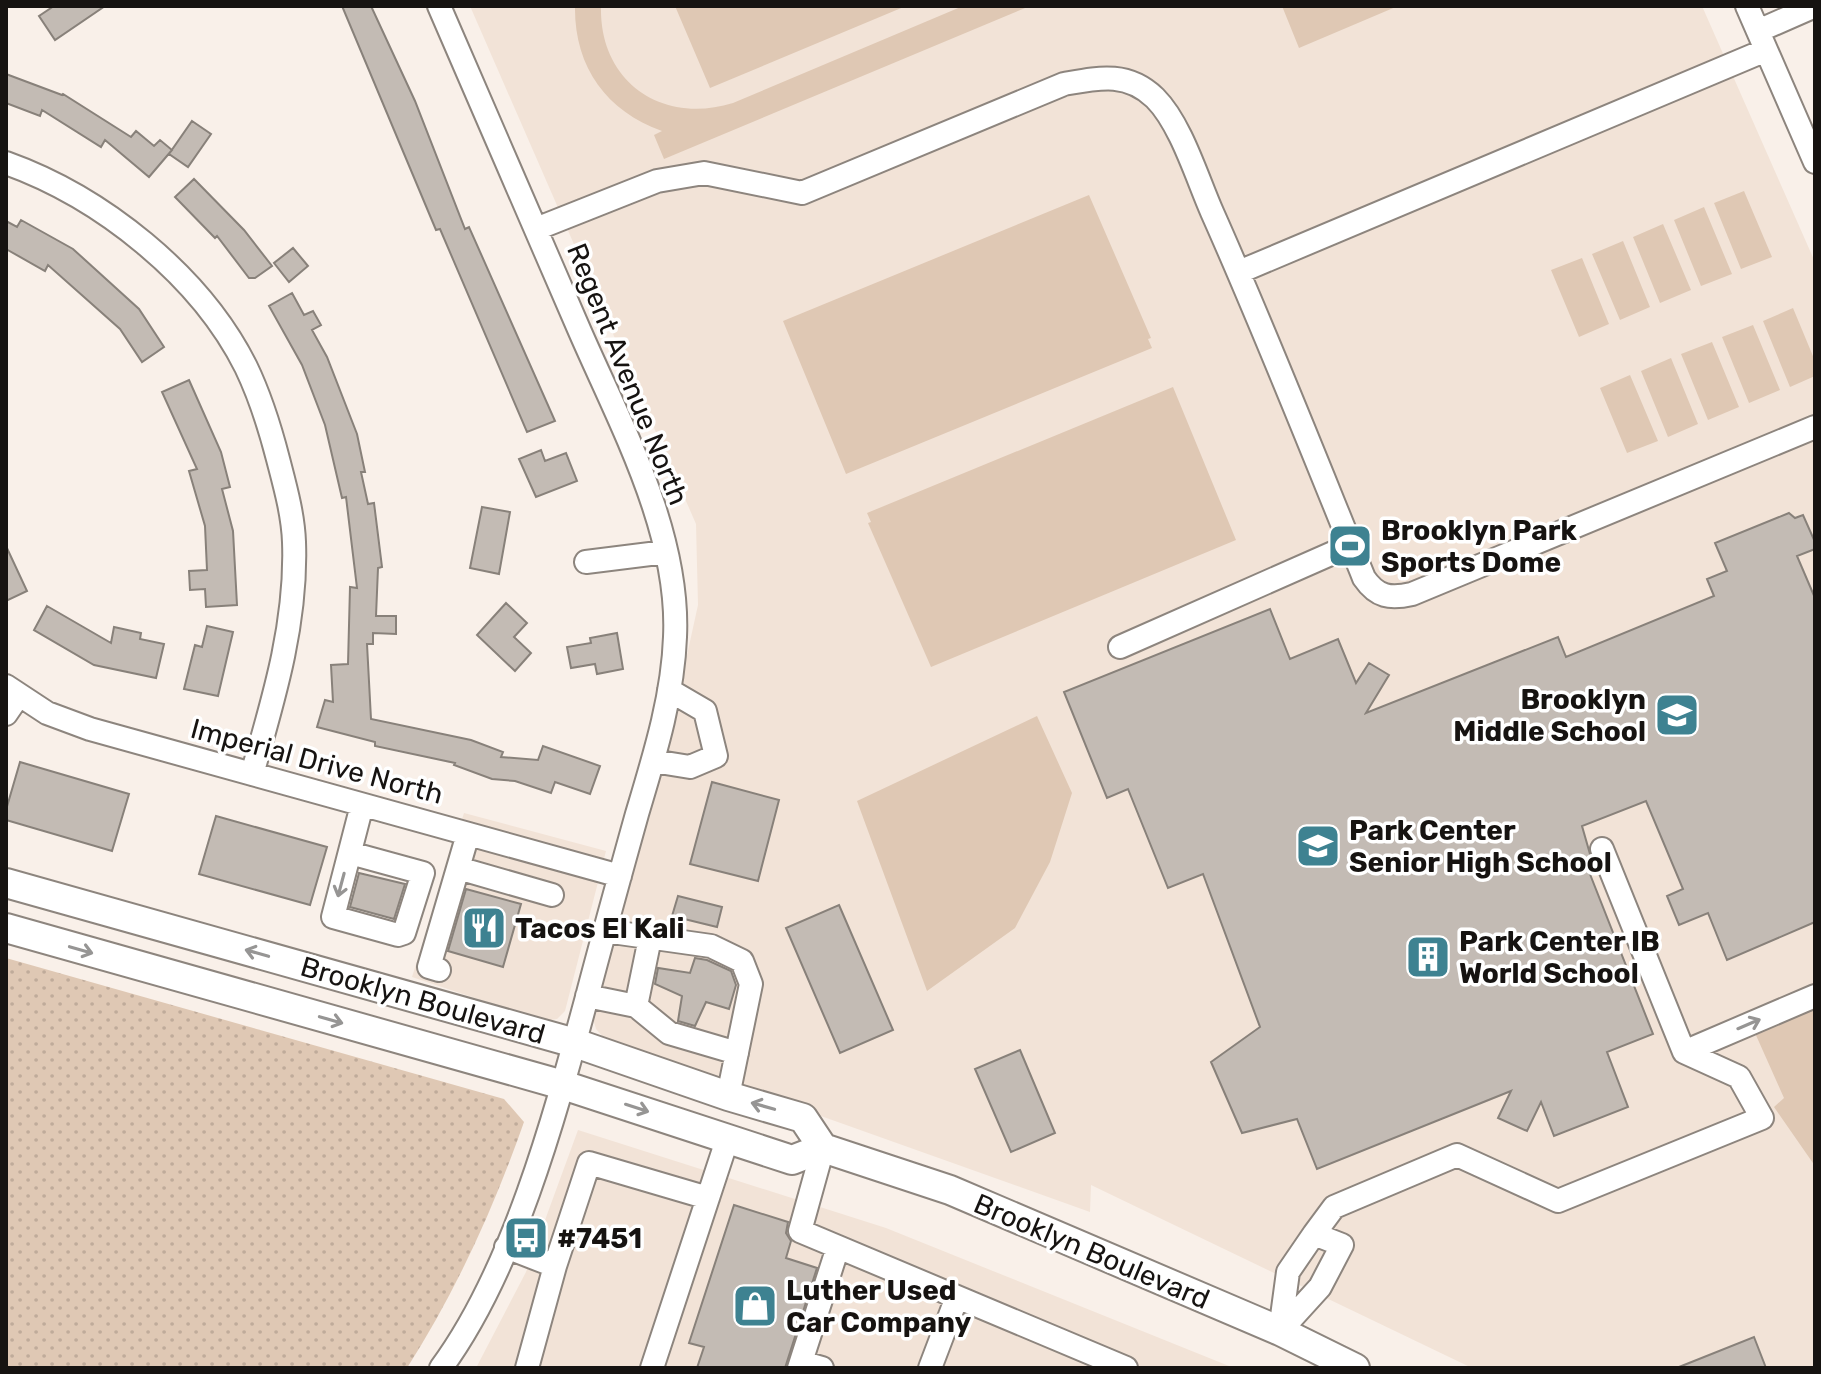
<svg xmlns="http://www.w3.org/2000/svg" width="1821" height="1374" font-family="Rubik,sans-serif">
<style>
.built{fill:#f2e3d7}
.park{fill:url(#park-dots)}
.garden{fill:#dfc8b4}
.building{fill:#c3bbb4;stroke:#88817a;stroke-width:2}
.lines{fill:none;stroke-linecap:round;stroke-linejoin:round}
.minor-casing{stroke:#8d857e;stroke-width:26}
.major-casing{stroke:#8d857e;stroke-width:32}
.minor{stroke:#fff;stroke-width:22}
.major{stroke:#fff;stroke-width:28}
.oneway{stroke:#969594}
.labels{text-anchor:middle;stroke-width:7;stroke-linejoin:round;paint-order:stroke}
.street-label{font-size:28px;fill:#161311;stroke:#fff}
.poi-label{font-size:28px;font-weight:bold;fill:#161311;stroke:#fff;text-anchor:start}
</style>
<defs>
<pattern id="park-dots" width="8" height="8" patternUnits="userSpaceOnUse" patternTransform="scale(2)"><rect width="8" height="8" fill="#dfc8b4"/><path d="M2 2h.1M6 6h.1" fill="none" stroke="#bfab9a" stroke-width="1.8" stroke-linecap="round"/></pattern>
</defs>
<rect width="100%" height="100%" fill="#f9f0e9"/>
<!-- built -->
<path class="built" d="M 470,6 L 1702,6 L 1815,262 L 1815,1368 L 1472,1368 L 1091,1185 L 1090,1212 L 605,1039 L 596,1029 L 592,1015 L 669,737 L 698,605 L 696,524 Z
M 464,813 L 606,851 L 565,1011 L 557,1019 L 544,1021 L 412,977 Z
M 578,1130 L 886,1228 L 1234,1368 L 476,1368 L 526,1272 Z"/>
<!-- park -->
<path class="park" d="M 6,958 L 504,1099 L 524,1122 C 494,1208 456,1291 407,1368 L 6,1368 Z"/>
<!-- garden -->
<path class="garden" d="M 575,6 L 601,6 C 599,82 662,125 733,103 L 963,6 L 1030,6 L 664,159 L 654,135 L 662,131 C 606,111 574,66 575,6 Z
M 675,6 L 906,6 L 710,88 Z
M 1282,6 L 1398,6 L 1299,48 Z
M 1744,191 L 1772,257 L 1741,269 L 1714,203 Z
M 1089,195 L 1151,338 L 1148,339 L 1152,348 L 846,474 L 783,321 Z
M 1704,207 L 1732,274 L 1701,286 L 1674,220 Z
M 1663,224 L 1691,290 L 1660,303 L 1633,237 Z
M 1623,241 L 1650,307 L 1620,320 L 1592,254 Z
M 1582,258 L 1609,324 L 1579,337 L 1551,270 Z
M 1793,308 L 1815,361 L 1815,376 L 1790,387 L 1763,321 Z
M 1753,325 L 1780,390 L 1749,403 L 1722,337 Z
M 1712,342 L 1739,407 L 1708,420 L 1681,354 Z
M 1671,358 L 1698,424 L 1668,437 L 1641,371 Z
M 1630,375 L 1658,441 L 1627,453 L 1600,388 Z
M 1173,387 L 1236,540 L 931,667 L 868,523 L 871,522 L 867,513 Z
M 1037,716 L 1072,793 L 1050,862 L 1015,928 L 927,991 L 857,801 Z
M 1815,993 L 1815,1166 L 1774,1107 L 1784,1098 L 1755,1033 Z"/>
<!-- building -->
<path class="building" d="M 54,6 L 105,6 L 55,40 L 39,16 Z
M 342,6 L 371,6 L 415,101 L 465,229 L 469,227 L 555,421 L 527,432 L 440,229 L 436,230 Z
M 6,74 L 62,95 L 63,94 L 131,137 L 136,131 L 154,146 L 160,140 L 172,150 L 149,177 L 105,140 L 101,147 L 42,110 L 40,116 L 6,103 Z
M 192,121 L 211,134 L 188,167 L 169,154 Z
M 194,179 L 244,230 L 272,266 L 255,278 L 249,278 L 217,236 L 215,238 L 175,197 Z
M 21,220 L 73,249 L 139,309 L 164,347 L 142,362 L 120,329 L 48,265 L 45,271 L 6,249 L 6,221 L 17,227 Z
M 293,248 L 308,266 L 289,282 L 274,263 Z
M 292,293 L 304,315 L 313,311 L 321,325 L 312,330 L 327,357 L 357,434 L 365,472 L 361,472 L 368,504 L 374,503 L 382,567 L 378,568 L 376,616 L 396,616 L 396,634 L 373,633 L 373,644 L 367,644 L 371,719 L 471,740 L 503,752 L 501,757 L 538,760 L 543,746 L 600,766 L 590,794 L 555,782 L 551,793 L 515,781 L 492,779 L 454,765 L 455,763 L 375,746 L 375,742 L 317,727 L 325,700 L 333,702 L 331,665 L 348,664 L 350,587 L 357,588 L 346,497 L 342,498 L 325,425 L 302,365 L 269,306 Z
M 189,380 L 221,452 L 230,487 L 222,489 L 233,531 L 237,605 L 206,607 L 205,589 L 190,590 L 189,571 L 207,570 L 205,526 L 189,471 L 197,469 L 162,392 Z
M 541,450 L 545,461 L 566,453 L 577,481 L 536,497 L 519,459 Z
M 482,507 L 510,512 L 499,574 L 470,568 Z
M 1789,513 L 1795,518 L 1803,515 L 1815,542 L 1815,549 L 1797,556 L 1815,598 L 1815,922 L 1727,960 L 1708,913 L 1679,925 L 1667,896 L 1683,889 L 1646,801 L 1582,826 L 1592,861 L 1586,864 L 1653,1034 L 1607,1052 L 1628,1107 L 1554,1136 L 1541,1102 L 1527,1131 L 1498,1118 L 1511,1091 L 1317,1169 L 1297,1119 L 1242,1133 L 1211,1062 L 1260,1027 L 1203,874 L 1168,888 L 1128,789 L 1107,798 L 1064,692 L 1270,609 L 1290,659 L 1338,639 L 1356,683 L 1369,663 L 1389,675 L 1366,713 L 1558,637 L 1566,657 L 1714,596 L 1707,579 L 1727,571 L 1715,543 Z
M 6,546 L 27,591 L 6,601 Z
M 506,603 L 527,623 L 514,637 L 531,653 L 515,671 L 477,635 Z
M 47,606 L 111,643 L 114,627 L 141,633 L 140,639 L 164,644 L 156,678 L 94,665 L 34,630 Z
M 207,626 L 233,632 L 218,696 L 184,689 L 195,645 L 202,647 Z
M 617,633 L 623,669 L 597,674 L 595,664 L 571,668 L 567,647 L 591,643 L 590,638 Z
M 20,762 L 129,794 L 112,851 L 6,820 L 6,810 Z
M 712,782 L 779,800 L 758,881 L 690,864 Z
M 216,816 L 327,847 L 310,905 L 199,874 Z
M 359,873 L 405,884 L 394,919 L 350,907 Z
M 466,889 L 521,904 L 503,967 L 448,951 Z
M 678,896 L 722,907 L 717,927 L 672,916 Z
M 839,905 L 893,1030 L 840,1053 L 786,928 Z
M 695,958 L 707,960 L 731,971 L 736,985 L 729,1009 L 706,1002 L 695,1026 L 678,1021 L 682,996 L 655,984 L 658,968 L 690,973 Z
M 1020,1050 L 1055,1133 L 1011,1152 L 975,1069 Z
M 734,1205 L 788,1222 L 786,1233 L 791,1241 L 786,1258 L 817,1268 L 785,1368 L 697,1368 L 704,1347 L 689,1343 Z
M 1754,1337 L 1766,1368 L 1679,1368 L 1679,1367 Z"/>
<g class="lines">
<!-- minor casing -->
<g class="minor-casing">
<path id="minor" d="M 439,6 C 485,113 532,220 578,327 C 619,422 680,531 675,637 C 673,697 654,757 637,814 C 620,875 603,936 587,997 C 555,1115 514,1269 441,1368
M 1747,6 L 1815,162
M 1758,31 L 1815,6
M 6,163 C 101,197 200,275 246,367 C 260,396 270,428 278,459 C 285,486 293,514 294,542 C 297,622 274,698 252,774
M 536,229 L 657,181 L 704,173 L 802,193 L 1064,84 C 1098,78 1127,71 1155,98 C 1181,124 1197,178 1212,212 C 1266,333 1314,455 1364,578 C 1377,597 1390,599 1412,594 L 1815,427
M 1239,272 L 1766,50
M 586,562 L 666,552
M 1120,647 L 1351,545
M 6,686 L 47,713 L 90,729 L 620,876
M 6,714 L 19,695
M 653,761 L 690,767 L 716,756 L 705,711 L 669,690
M 350,853 L 423,873 L 404,933 L 398,935 L 333,917 L 362,805
M 458,868 L 552,895
M 605,931 L 711,946 L 742,961 L 751,984 L 728,1096
M 439,970 L 429,967 L 468,834
M 587,996 L 636,1006 L 650,938
M 636,1006 L 669,1033 L 737,1053
M 1684,1052 L 1815,996
M 823,1148 L 800,1231 L 1126,1368
M 1314,1234 L 1334,1207 L 1457,1155 L 1558,1201 L 1762,1118 L 1739,1077 L 1684,1052 L 1602,849
M 1314,1234 L 1342,1245 L 1320,1287 L 1280,1331 L 1288,1272 Z
M 506,1247 L 555,1266
M 801,1362 L 822,1368
M 527,1368 L 555,1266 L 589,1163 L 708,1198
M 652,1368 L 728,1137
M 799,1368 L 838,1247
M 930,1368 L 957,1297"/>
</g>
<!-- major casing -->
<g class="major-casing">
<path id="major" d="M 6,883 L 575,1043 L 728,1096 L 803,1118 L 823,1148 L 950,1190 L 1280,1331 L 1355,1368
M 6,928 L 563,1085 L 792,1160 L 823,1148"/>
</g>
<!-- minor -->
<use href="#minor" class="minor"/>
<!-- major -->
<use href="#major" class="major"/>
</g>
<!-- one-way arrows -->
<defs><path id="oneway-shaft" d="M-6 0H5M1.5-3L5.5 0L1.5 3" fill="none" stroke-width="1.6" stroke-linecap="round" stroke-linejoin="round" transform="scale(2)"/></defs>
<g class="oneway">
<use href="#oneway-shaft" transform="translate(341 885) rotate(105)"/>
<use href="#oneway-shaft" transform="translate(81 950) rotate(16)"/>
<use href="#oneway-shaft" transform="translate(257 953) rotate(-164)"/>
<use href="#oneway-shaft" transform="translate(331 1020) rotate(16)"/>
<use href="#oneway-shaft" transform="translate(1749 1024) rotate(-23)"/>
<use href="#oneway-shaft" transform="translate(763 1106) rotate(-164)"/>
<use href="#oneway-shaft" transform="translate(637 1108) rotate(18)"/>
</g>
<!-- icons -->
<defs>
<g id="stadium-square" transform="scale(2.3)"><rect x="-9" y="-9" width="18" height="18" rx="4" fill="#3e8291" stroke="#fff"/><path d="M0-5a6.5 5 0 1 0 0 10a6.5 5 0 1 0 0-10ZM-3.5-1.8h7v3.6h-7Z" fill="#fff"/></g>
<g id="school-square" transform="scale(2.3)"><rect x="-9" y="-9" width="18" height="18" rx="4" fill="#3e8291" stroke="#fff"/><path d="M0-5L7-2L0 1L-7-2ZM-4 1L0 2.5L4 1V4Q0 6-4 4Z" fill="#fff"/></g>
<g id="restaurant-square" transform="scale(2.3)"><rect x="-9" y="-9" width="18" height="18" rx="4" fill="#3e8291" stroke="#fff"/><path d="M-5-6h1v4h1v-4h1v4h1v-4h1v5L-1.5 .5V6h-2V.5L-5-1ZM5-6V6H3V1.5H1.5Q1.5-4 5-6Z" fill="#fff"/></g>
<g id="building-square" transform="scale(2.3)"><rect x="-9" y="-9" width="18" height="18" rx="4" fill="#3e8291" stroke="#fff"/><path d="M-4-6H4V6H1V3H-1V6H-4ZM-2.5-4.3h1.7v1.8h-1.7ZM.8-4.3h1.7v1.8H.8ZM-2.5-1h1.7V.8h-1.7ZM.8-1h1.7V.8H.8Z" fill="#fff"/></g>
<g id="bus-square" transform="scale(2.3)"><rect x="-9" y="-9" width="18" height="18" rx="4" fill="#3e8291" stroke="#fff"/><path d="M-5-6H5V4H4V6H2V4H-2V6H-4V4H-5ZM-3.5-4V0h7V-4ZM-3.5 1.2v1.5H-2V1.2ZM2 1.2v1.5H3.5V1.2Z" fill="#fff"/></g>
<g id="shop-square" transform="scale(2.3)"><rect x="-9" y="-9" width="18" height="18" rx="4" fill="#3e8291" stroke="#fff"/><path d="M-5-2.5h2.3a2.7 3.5 0 0 1 5.4 0H5L5.5 6h-11ZM-1.5-2.5h3a1.5 2.3 0 0 0-3 0Z" fill="#fff"/></g>
</defs>
<g fill-rule="evenodd">
<use href="#stadium-square" x="1350" y="546"/>
<use href="#school-square" x="1677" y="715"/>
<use href="#school-square" x="1318" y="846"/>
<use href="#restaurant-square" x="484" y="928"/>
<use href="#building-square" x="1428" y="957"/>
<use href="#bus-square" x="526" y="1238"/>
<use href="#shop-square" x="755" y="1306"/>
</g>
<g class="labels">
<!-- street labels -->
<g class="street-label">
<text transform="translate(628 374) rotate(68)" y="10">Regent Avenue North</text>
<text transform="translate(317 761) rotate(15)" y="10">Imperial Drive North</text>
<text transform="translate(423 1000) rotate(16)" y="10">Brooklyn Boulevard</text>
<text transform="translate(1092 1251) rotate(23)" y="10">Brooklyn Boulevard</text>
</g>
<!-- poi labels -->
<g class="poi-label">
<text x="1381" y="540">Brooklyn Park<tspan x="1381" dy="32">Sports Dome</tspan></text>
<text x="1646" y="709" text-anchor="end">Brooklyn<tspan x="1646" dy="32">Middle School</tspan></text>
<text x="1349" y="840">Park Center<tspan x="1349" dy="32">Senior High School</tspan></text>
<text x="515" y="938">Tacos El Kali</text>
<text x="1459" y="951">Park Center IB<tspan x="1459" dy="32">World School</tspan></text>
<text x="557" y="1248">#7451</text>
<text x="786" y="1300">Luther Used<tspan x="786" dy="32">Car Company</tspan></text>
</g>
</g>
<!-- border -->
<rect width="1821" height="1374" fill="none" stroke="#161311" stroke-width="16"/>
</svg>
